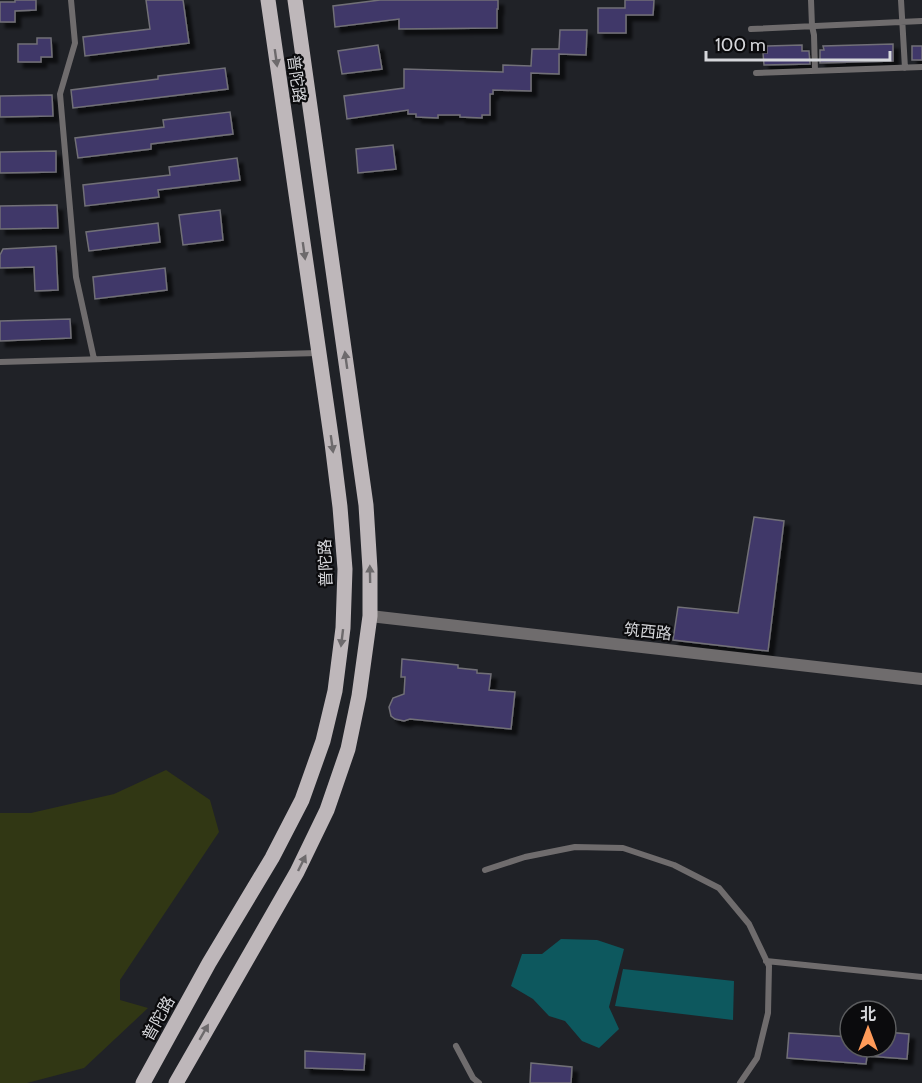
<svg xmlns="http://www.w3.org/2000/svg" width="922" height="1083" font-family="Cabin,'Noto Sans SC',sans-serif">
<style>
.green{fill:#313714}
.water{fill:#0d585e}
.building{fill:#413769;stroke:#717077;stroke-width:1.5;filter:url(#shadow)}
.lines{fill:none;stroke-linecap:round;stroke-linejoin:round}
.lane{stroke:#6f6c6d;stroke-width:6}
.street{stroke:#6f6c6d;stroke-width:12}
.primary{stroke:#beb7ba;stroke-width:15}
.oneway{fill:#6d6a6c}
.labels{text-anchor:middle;stroke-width:4.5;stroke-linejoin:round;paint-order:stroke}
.street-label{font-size:16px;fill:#d6d7db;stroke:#0b0b0d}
</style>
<defs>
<filter id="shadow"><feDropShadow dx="5.5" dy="5.5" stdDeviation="1.5" flood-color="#0009"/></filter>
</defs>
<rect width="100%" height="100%" fill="#202227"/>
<!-- green -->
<path class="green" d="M 166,770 L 210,800 L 219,832 L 120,980 L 120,1000 L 148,1008 L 84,1068 L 27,1083 L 0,1083 L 0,813 L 31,813 L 114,794 Z"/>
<!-- water -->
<path class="water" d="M 561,939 L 597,940 L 624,949 L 609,1007 L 619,1029 L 599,1048 L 582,1041 L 565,1021 L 549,1016 L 533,999 L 511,986 L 522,954 L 542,954 Z
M 623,969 L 734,981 L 733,1020 L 615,1006 Z"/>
<!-- building -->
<path class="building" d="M 15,0 L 36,0 L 36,10 L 15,11 L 15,22 L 0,22 L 0,2 L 15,2 Z
M 146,0 L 183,0 L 189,43 L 85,56 L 83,37 L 150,29 Z
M 380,0 L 498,0 L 498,9 L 497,9 L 497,28 L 399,29 L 399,19 L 335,27 L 333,6 Z
M 625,0 L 654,0 L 653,15 L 626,15 L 626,33 L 598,33 L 598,8 L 625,8 Z
M 560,30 L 587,30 L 586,55 L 559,54 L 559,74 L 531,73 L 531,91 L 493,90 L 493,94 L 490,94 L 490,115 L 482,115 L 482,118 L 460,117 L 460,115 L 438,115 L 438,118 L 416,117 L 416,114 L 408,114 L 408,110 L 347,119 L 344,96 L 404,88 L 404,69 L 503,72 L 503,65 L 531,66 L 532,49 L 559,49 Z
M 37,38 L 51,38 L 52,57 L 41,57 L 41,62 L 18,62 L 18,44 L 37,44 Z
M 893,44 L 893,61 L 820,63 L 820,50 L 824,50 L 823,46 Z
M 378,45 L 382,69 L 342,74 L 338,51 Z
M 802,45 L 802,51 L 809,51 L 810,64 L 764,65 L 763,53 L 767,53 L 767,46 Z
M 912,46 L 922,46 L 922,60 L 912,60 Z
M 225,68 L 228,89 L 73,108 L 71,90 L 158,79 L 158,76 Z
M 52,95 L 53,116 L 0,117 L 0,96 Z
M 230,112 L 233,134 L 151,144 L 151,149 L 78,158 L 75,138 L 164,127 L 163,120 Z
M 393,145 L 396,169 L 358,173 L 356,149 Z
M 56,151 L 56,172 L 0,173 L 0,152 Z
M 237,158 L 240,180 L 158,190 L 159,197 L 85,206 L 83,185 L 170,175 L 169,167 Z
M 57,205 L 58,228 L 0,229 L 0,206 Z
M 220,210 L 223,240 L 183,245 L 179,215 Z
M 158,223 L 160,242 L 89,251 L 86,232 Z
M 56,246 L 58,290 L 35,291 L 34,267 L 0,268 L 0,255 L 3,249 Z
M 165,268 L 167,290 L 95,299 L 93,277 Z
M 70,319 L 71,338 L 0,341 L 0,321 Z
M 754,517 L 784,521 L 768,651 L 673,640 L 678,607 L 738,613 Z
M 402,659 L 458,665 L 458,668 L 477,670 L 477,673 L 491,674 L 489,690 L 515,692 L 511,729 L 410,719 L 404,721 L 395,719 L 391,716 L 389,707 L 393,698 L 404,694 L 405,677 L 401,677 Z
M 886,1032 L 909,1034 L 907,1059 L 867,1056 L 866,1064 L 787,1058 L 789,1033 L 850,1037 L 850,1047 L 886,1047 Z
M 305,1051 L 365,1054 L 364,1070 L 305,1068 Z
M 531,1063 L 572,1067 L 571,1083 L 530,1083 Z"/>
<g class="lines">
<!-- lane -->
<path class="lane" d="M 71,0 L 75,43 L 60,94 L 76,277 L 94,359
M 811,0 L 812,26 L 814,35 L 815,71
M 901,0 L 905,68
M 751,29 L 922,21
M 756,73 L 922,67
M 0,362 L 318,353
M 485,870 L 525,857 L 575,847 L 623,848 L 674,865 L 719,888 L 749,924 L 769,966 L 768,1013 L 757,1058 L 740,1083
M 766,961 L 922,977
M 456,1046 L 473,1078 L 479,1083"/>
<!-- street -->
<path class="street" d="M 370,616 L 922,679"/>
<!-- primary -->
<path class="primary" d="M 143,1083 L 209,963 L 272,858 L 302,800 L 323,741 L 335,691 L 343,628 L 345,569 L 340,507 L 332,443 L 268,0
M 176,1083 L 297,872 L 327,810 L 348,749 L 359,696 L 370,616 L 370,569 L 366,505 L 295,0"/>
</g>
<!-- one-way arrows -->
<defs><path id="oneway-solid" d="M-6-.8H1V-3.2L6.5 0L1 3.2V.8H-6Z" transform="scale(1.5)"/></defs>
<g class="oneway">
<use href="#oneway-solid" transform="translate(276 58) rotate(82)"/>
<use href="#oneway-solid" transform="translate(304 251) rotate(82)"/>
<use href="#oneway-solid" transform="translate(346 360) rotate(-98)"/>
<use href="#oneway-solid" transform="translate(332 444) rotate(82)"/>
<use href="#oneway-solid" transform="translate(370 574) rotate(-91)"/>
<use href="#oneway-solid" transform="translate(342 638) rotate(97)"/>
<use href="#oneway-solid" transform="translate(302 863) rotate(-64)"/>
<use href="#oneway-solid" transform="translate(204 1032) rotate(-60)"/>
</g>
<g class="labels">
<!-- street labels -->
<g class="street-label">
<text transform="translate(297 79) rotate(82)" y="6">普陀路</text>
<text transform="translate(325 563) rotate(-92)" y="6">普陀路</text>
<text transform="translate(648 631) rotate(6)" y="6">筑西路</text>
<text transform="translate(158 1018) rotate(-61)" y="6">普陀路</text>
</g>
</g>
<!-- north arrow -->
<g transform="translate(868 1029)"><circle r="28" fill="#0b0b0d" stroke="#5c5d5f" stroke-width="1.5"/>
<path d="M0-4.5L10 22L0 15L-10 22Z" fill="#ff9b59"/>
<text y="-9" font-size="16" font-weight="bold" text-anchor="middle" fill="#d6d7db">北</text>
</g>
<!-- scale -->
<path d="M706 51v9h184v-9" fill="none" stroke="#d6d7db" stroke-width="3"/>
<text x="715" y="51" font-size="18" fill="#d6d7db" stroke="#0b0b0d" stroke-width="4.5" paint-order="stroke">100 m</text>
</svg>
